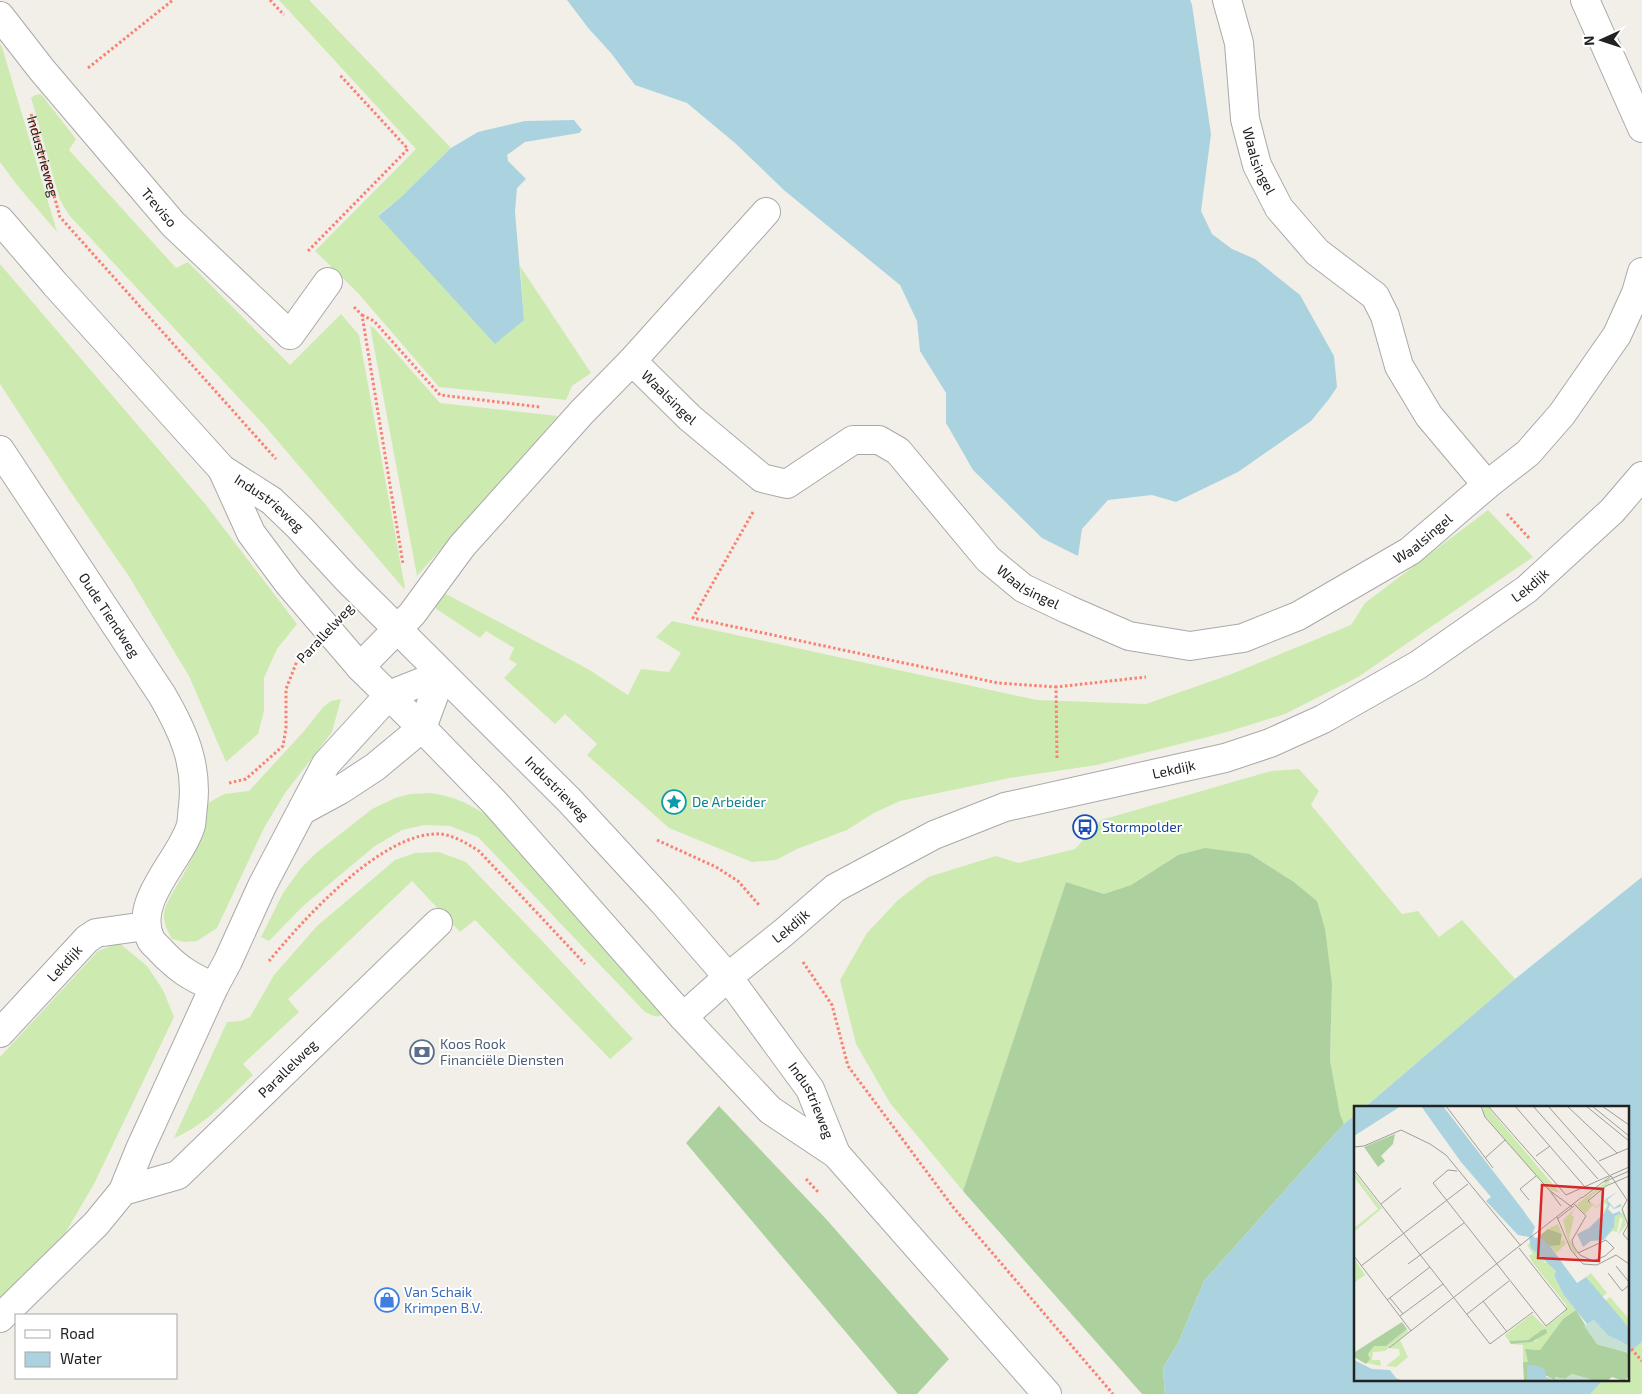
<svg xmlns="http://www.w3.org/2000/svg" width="1642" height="1394" font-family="'Exo 2',sans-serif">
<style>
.grass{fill:#cdebb0}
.forest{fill:#add19e}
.water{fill:#aad3df}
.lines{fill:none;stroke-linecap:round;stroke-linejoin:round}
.minor-casing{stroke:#a9a9a9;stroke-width:30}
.path{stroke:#fa8072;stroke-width:3;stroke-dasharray:2.5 2.5;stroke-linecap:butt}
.minor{stroke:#fff;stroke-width:28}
.labels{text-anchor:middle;stroke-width:4;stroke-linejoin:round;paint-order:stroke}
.street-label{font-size:14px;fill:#222;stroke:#fff}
.culture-label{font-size:14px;fill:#0d838f;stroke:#fff;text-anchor:start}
.transit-label{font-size:14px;fill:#164399;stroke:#fff;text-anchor:start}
.service-label{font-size:14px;fill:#4e5e75;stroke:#fff;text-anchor:start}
.shop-label{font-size:14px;fill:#366cbe;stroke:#fff;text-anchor:start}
.inset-road{fill:none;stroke:#9f9d99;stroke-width:1}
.view{fill:#d62828;fill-opacity:0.15;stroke:#d62828;stroke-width:2.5}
.inset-edge{fill:none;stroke:#222;stroke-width:2.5}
</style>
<rect width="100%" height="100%" fill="#f2efe9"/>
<!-- grass -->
<path class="grass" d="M 279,0 L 309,0 L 451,148 L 400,198 L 378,215 L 524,320 L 520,266 L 591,373 L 572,386 L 566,400 L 439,387 L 358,293 L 315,251 L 416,149 Z
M 0,44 L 2,47 L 57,232 L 17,185 L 0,162 Z
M 41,94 L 76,139 L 69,150 L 176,268 L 188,262 L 290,365 L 341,314 L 359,335 L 405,588 L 404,589 L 264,425 L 69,215 L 60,200 L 32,101 L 31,98 L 35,95 Z
M 0,264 L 206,505 L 297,624 L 277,649 L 264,678 L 264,711 L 258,734 L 226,762 L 189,676 L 128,575 L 70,491 L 0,384 Z
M 370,326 L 374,328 L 440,403 L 558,416 L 417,576 Z
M 1488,510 L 1533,557 L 1358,677 L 1285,714 L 1227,732 L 1097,765 L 1010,778 L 900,801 L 874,813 L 847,830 L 797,849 L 776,860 L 752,862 L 669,828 L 587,755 L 597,744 L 565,714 L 555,724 L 504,678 L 517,664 L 509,659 L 514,648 L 486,631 L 480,638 L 435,608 L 444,593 L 588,669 L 628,695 L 641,669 L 669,672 L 681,653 L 656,637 L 672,621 L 1037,700 L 1146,704 L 1229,675 L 1351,625 L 1365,603 Z
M 341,699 L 332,732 L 285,793 L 264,828 L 217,928 L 197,941 L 184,942 L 172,939 C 168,932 163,923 164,913 C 166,900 183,877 189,864 C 199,846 203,824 206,804 L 224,794 L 249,791 L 305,730 L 323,707 L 331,701 Z
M 1299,769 L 1319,791 L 1311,805 L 1402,914 L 1418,911 L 1439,937 L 1462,920 L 1515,979 L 1364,1108 L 1356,1108 L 1356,1114 L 1344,1124 L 1340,1114 L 1330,1060 L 1332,984 L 1317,901 L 1294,882 L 1250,854 L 1178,855 L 1131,885 L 1104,894 L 1066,882 L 963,1191 L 890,1103 L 856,1044 L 840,980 L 867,933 L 898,900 L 928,877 L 996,856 L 1018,863 L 1075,849 L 1101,820 L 1271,771 Z
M 431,793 C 455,797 468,803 488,816 L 664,1013 C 658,1020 652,1015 645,1012 L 478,837 L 450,826 L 424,825 L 402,830 L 375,846 L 303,906 L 269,941 L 261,937 L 283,893 L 301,868 L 316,853 L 372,809 L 395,798 L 410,794 Z
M 439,852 L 466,862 L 546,945 L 633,1039 L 610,1059 L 475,920 L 460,932 L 412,881 L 288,999 L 299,1012 L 243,1064 L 253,1075 C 229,1098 206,1125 174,1138 L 227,1022 L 241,1021 L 250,1017 L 274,975 L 317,926 L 395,860 L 415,853 Z
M 119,943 L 147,966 L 163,990 L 174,1017 L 94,1184 L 63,1237 L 0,1299 L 0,1057 L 98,951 Z
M 1642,1336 L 1642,1394 L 1587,1394 L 1600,1380 L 1628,1380 L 1628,1350 Z"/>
<!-- forest -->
<path class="forest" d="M 1205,848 L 1250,854 L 1294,882 L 1317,901 L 1325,929 L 1332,984 L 1330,1060 L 1340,1114 L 1344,1124 L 1204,1281 L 1179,1341 L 1163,1368 L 1165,1394 L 1142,1394 L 963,1191 L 1066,882 L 1104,894 L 1131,885 L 1178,855 Z
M 719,1106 L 827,1220 L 949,1359 L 917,1394 L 898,1394 L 686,1143 Z"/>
<!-- water -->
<path class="water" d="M 567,0 L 1190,0 L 1192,5 L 1211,134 L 1201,211 L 1212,234 L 1232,249 L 1255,259 L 1300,295 L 1334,356 L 1337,387 L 1329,399 L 1311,421 L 1238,472 L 1176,502 L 1152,495 L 1108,500 L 1082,529 L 1078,556 L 1042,538 L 973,470 L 946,423 L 946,393 L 920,351 L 917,321 L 900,285 L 785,191 L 735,143 L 687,103 L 635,85 L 611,53 L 589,29 Z
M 574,120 L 582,130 L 579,133 L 525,142 L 507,155 L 508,161 L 526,179 L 517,188 L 515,211 L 524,320 L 495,344 L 378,216 L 400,198 L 451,148 L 478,132 L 525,121 Z
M 1642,877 L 1642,1341 L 1628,1355 L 1628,1108 L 1364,1108 L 1515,979 Z
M 1356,1114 L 1356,1380 L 1603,1380 L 1590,1394 L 1165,1394 L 1163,1368 L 1179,1341 L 1204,1281 L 1344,1124 Z"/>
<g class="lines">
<!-- minor casing -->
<g class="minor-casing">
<g id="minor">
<path id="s2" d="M 1227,0 L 1239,43 L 1245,119 L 1257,165 L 1279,208 L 1317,252 L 1375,296 L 1385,316 L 1399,366 L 1429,416 L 1487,485"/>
<path d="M 1585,0 L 1642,128"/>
<path id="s3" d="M 0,16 L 42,70 L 173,224 L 290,335 L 328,282"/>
<path id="s4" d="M 0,220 L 55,284 L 222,469 L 272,501 L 299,527 L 347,579 L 570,801 L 664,903 L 728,977 L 810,1089 L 836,1154"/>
<path d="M 632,361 L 766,212"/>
<path id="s5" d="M 0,450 L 162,695 C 183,731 198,764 193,806 C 192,813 192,820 191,825 C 181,860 131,902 151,940 C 153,944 158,947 161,951 C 178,969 191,977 214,987"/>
<path d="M 222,469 L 251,533 L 289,584 L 360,667 L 422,728 L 496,804 L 683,1017 L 770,1110 L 836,1154 L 1047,1394"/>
<path id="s6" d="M 360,667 L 412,614 L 462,546 L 582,412 L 632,361 L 690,418 L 762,478 L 787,484 L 853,440 L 879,440 L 898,451 L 988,559 L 1023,588 L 1067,609 L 1129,636 L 1190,646 L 1243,638 L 1298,616 L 1410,551 L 1487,485 L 1528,453 L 1562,414 L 1617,335 L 1636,293 L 1642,272"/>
<path d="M 303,810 L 340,790 L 375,767 L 422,728 L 442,674"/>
<path id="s7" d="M 683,1017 L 728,977 L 783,933 L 835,888 L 934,835 L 1005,807 L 1225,758 L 1270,743 L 1323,719 L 1418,665 L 1527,589 L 1612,511 L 1642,476"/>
<path id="s8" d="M 0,1033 L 87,939 L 96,933 L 146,926"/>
<path id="s9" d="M 123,1191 L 178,1175 L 438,923"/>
<path d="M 0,1318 L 96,1224 L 123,1191 L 140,1149 L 214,987 L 228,961 L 262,886 L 326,764 L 389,695 L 442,674"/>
</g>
</g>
<!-- path -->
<g class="path">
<path d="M 270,0 L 284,15"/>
<path d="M 88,68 L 173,0"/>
<path id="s1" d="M 31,114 L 60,217 L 276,459"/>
<path d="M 308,251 L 408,149 L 339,74"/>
<path d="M 354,307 L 362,315 L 403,564"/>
<path d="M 362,315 L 374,321 L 440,395 L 540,407"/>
<path d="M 753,512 L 693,618 L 998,683 L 1056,687"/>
<path d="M 1507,514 L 1530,539"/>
<path d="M 1057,758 L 1056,687 L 1146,677"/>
<path d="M 229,783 L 246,779 L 283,746 L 286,728 L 286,689 L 297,661 L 304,654"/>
<path d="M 657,840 L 716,867 L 738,881 L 759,905"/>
<path d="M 269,961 C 303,920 383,830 441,834 C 455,836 466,843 479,851 L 585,964"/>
<path d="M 803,962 L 832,1005 L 848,1066 L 953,1207 L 1113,1394"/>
<path d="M 806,1179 L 819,1193"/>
<path d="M 1628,1345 L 1642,1361"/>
</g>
<!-- minor -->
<use href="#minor" class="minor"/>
</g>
<!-- icons -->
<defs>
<g id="sight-ring" transform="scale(1.25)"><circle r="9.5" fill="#fff" stroke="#0f9aa8" stroke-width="1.5"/><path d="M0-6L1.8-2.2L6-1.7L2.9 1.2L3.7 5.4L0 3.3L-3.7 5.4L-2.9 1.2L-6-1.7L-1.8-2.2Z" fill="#0f9aa8"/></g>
<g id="bus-ring" transform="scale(1.25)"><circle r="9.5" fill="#fff" stroke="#1a4fb4" stroke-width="1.5"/><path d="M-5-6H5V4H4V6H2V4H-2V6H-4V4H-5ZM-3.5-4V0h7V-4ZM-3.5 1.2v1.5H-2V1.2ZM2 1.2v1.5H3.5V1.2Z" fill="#1a4fb4"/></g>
<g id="bank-ring" transform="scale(1.25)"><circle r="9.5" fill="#fff" stroke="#5c6f8a" stroke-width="1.5"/><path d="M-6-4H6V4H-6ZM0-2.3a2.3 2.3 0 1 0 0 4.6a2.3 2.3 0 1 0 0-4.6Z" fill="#5c6f8a"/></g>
<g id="shop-ring" transform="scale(1.25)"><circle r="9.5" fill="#fff" stroke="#3f7fe0" stroke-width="1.5"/><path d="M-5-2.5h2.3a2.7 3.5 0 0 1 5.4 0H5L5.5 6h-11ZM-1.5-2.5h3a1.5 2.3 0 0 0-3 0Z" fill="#3f7fe0"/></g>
</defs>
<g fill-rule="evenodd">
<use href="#sight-ring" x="674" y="802"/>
<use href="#bus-ring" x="1085" y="827"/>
<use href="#bank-ring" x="422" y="1052"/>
<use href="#shop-ring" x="387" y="1300"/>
</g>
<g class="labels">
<!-- street labels -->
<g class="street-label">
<text dy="5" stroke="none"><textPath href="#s1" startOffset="44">Industrieweg</textPath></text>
<text dy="5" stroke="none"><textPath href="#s2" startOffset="165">Waalsingel</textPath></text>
<text dy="5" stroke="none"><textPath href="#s3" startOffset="249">Treviso</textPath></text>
<text dy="5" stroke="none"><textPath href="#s6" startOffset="462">Waalsingel</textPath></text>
<text dy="5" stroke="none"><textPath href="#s4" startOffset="392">Industrieweg</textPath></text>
<text dy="5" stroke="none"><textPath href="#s6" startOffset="1362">Waalsingel</textPath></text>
<text dy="5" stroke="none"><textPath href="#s7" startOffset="966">Lekdijk</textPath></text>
<text dy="5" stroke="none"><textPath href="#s6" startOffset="928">Waalsingel</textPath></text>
<text dy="5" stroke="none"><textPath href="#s5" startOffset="198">Oude Tiendweg</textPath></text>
<text transform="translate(325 633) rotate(-47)" y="5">Parallelweg</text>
<text dy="5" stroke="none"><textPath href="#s7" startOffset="561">Lekdijk</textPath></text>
<text dy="5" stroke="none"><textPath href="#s4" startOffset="798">Industrieweg</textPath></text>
<text dy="5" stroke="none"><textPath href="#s7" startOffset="141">Lekdijk</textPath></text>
<text dy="5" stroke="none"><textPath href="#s8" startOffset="95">Lekdijk</textPath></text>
<text dy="5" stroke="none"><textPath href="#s9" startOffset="210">Parallelweg</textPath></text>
<text dy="5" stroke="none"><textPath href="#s4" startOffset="1202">Industrieweg</textPath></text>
</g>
<!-- culture labels -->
<g class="culture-label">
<text x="692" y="807">De Arbeider</text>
</g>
<!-- transit labels -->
<g class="transit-label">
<text x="1102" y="832">Stormpolder</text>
</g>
<!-- service labels -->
<g class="service-label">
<text x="440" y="1049">Koos Rook<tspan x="440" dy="16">Financiële Diensten</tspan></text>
</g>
<!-- shop labels -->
<g class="shop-label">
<text x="404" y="1297">Van Schaik<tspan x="404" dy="16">Krimpen B.V.</tspan></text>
</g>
</g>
<!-- overview -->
<g transform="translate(1354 1106)">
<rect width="275" height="275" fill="#f2efe9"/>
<path d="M 128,0 L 133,0 L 206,87 L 194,83 L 131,10 ZM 0,66 L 28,102 L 0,126 L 0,122 L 24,103 L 0,71 ZM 253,75 L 257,76 L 237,90 L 234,98 L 237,96 L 242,101 L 252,93 L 254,99 L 251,106 L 248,107 L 253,100 L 250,96 L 242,102 L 239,99 L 231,108 L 222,99 ZM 268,100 L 272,119 L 264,129 L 269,113 L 266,111 L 263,126 L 259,125 L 253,129 L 260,121 L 261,110 L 268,107 ZM 222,101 L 217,109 L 220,111 L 215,132 L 223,147 L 221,149 L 215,138 L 209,114 ZM 204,118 L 212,138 L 202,147 L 196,140 L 209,134 L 208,128 L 194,123 ZM 178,135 L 191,157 L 195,156 L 202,165 L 200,169 L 209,188 L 222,204 L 209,213 L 186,244 L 176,243 L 174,256 L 169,256 L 169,239 L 157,238 L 182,235 L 192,223 L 174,234 L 155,235 L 151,229 L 178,208 L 191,221 L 209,208 L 213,200 L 178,156 L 175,149 L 179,148 L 173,139 ZM 0,152 L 11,169 L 0,177 ZM 237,167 L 253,187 L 248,191 L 232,171 ZM 256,191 L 275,213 L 275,223 L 251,195 ZM 53,223 L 54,226 L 31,245 L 19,246 L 18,254 L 26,254 L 27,260 L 13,257 L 14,248 L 20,240 L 32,240 ZM 46,234 L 54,251 L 42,261 L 32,260 L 46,249 L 45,243 L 36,242 Z" fill="#cdebb0"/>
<path d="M 41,28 L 39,38 L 27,50 L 31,55 L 24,61 L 10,41 ZM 194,123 L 208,128 L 206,139 L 196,140 L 184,131 ZM 222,204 L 243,238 L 275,247 L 275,270 L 270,275 L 258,271 L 253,275 L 239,275 L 218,268 L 211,273 L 201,271 L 202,275 L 173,259 L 173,274 L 170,275 L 169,256 L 174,256 L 171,243 L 186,244 L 209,213 ZM 48,216 L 53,223 L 32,240 L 20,240 L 14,248 L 16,253 L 12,258 L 0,251 L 1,246 ZM 188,224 L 192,223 L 193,227 L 178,236 L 157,238 L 155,235 L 174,234 Z" fill="#add19e"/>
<path d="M 240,214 L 261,233 L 275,240 L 275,247 L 243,238 L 230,220 ZM 218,268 L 236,273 L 239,275 L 202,275 L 201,271 L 211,273 Z" fill="#c6e0d4"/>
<path d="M 0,0 L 47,0 L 0,30 ZM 67,0 L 89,0 L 169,104 L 181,121 L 178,129 L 181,132 L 186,131 L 196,140 L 223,177 L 232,171 L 271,217 L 275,223 L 275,240 L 254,229 L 240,214 L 233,218 L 209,188 L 200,169 L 202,165 L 177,142 L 175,131 L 164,129 L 132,95 L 137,91 L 107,56 ZM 264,85 L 253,94 L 260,102 L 266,98 L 268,100 L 260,103 L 256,99 L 254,103 L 259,108 L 266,105 L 267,110 L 266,108 L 261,110 L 260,121 L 250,134 L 237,135 L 229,141 L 223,128 L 235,122 L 251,106 L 254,99 L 252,93 ZM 0,254 L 18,263 L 36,264 L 42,272 L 49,275 L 0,275 ZM 173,259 L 185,260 L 191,264 L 192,271 L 202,275 L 173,275 Z" fill="#aad3df"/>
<path class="inset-road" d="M 92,0 L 139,62M 127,0 L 131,11 L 195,84 L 218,101M 134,0 L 212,89 L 275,61M 161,0 L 231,81M 179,0 L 244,73M 194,0 L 255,69M 213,0 L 263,47M 232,0 L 275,35M 238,0 L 275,30M 248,0 L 275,19M 0,41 L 10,40 L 47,24 L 76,38 L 92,49 L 167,140M 182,50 L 196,40M 131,52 L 151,34M 245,55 L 275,42M 0,64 L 136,238 L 179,206M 103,65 L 94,64 L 79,77 L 192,220 L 213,203 L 165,142M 257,70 L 273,94 L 268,103 L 274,119 L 269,128 L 275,135M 250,76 L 275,65M 196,85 L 207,100M 228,92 L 257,70M 175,94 L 166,83 L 182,70M 219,97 L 232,110 L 218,134 L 219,139 L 222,144 L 226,149 L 239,155 L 251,150 L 260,142 L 252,134 L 224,147M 236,97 L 234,95 L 252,80 L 275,70M 27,98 L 47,82M 203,111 L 217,144 L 229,158 L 243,159 L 262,149 L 275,158M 203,113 L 220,100M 0,150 L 57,225M 54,158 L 110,117M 7,160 L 114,78M 262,160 L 275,176M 254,167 L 268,185 L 275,179M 36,192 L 49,208M 33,194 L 76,161M 129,195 L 153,226M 113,208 L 155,175M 46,210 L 89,178M 35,242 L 228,91"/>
<path class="view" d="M 188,79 L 249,83 L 245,155 L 184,152 Z"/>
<rect width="275" height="275" class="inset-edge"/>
</g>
<!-- legend -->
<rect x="15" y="1314" width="162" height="65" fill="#ffffff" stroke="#a7a7a7"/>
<rect x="25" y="1330" width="25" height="8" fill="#ffffff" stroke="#a7a7a7"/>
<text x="60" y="1339" font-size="15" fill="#222222">Road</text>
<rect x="25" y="1352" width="25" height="15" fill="#aad3df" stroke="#a7a7a7"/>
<text x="60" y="1364" font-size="15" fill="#222222">Water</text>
<!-- north arrow -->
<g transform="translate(1602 40) rotate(267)" stroke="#ffffff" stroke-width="4" paint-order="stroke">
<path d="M0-4L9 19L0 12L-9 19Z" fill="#222222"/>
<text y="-8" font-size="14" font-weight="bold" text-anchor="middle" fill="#222222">N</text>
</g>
</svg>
